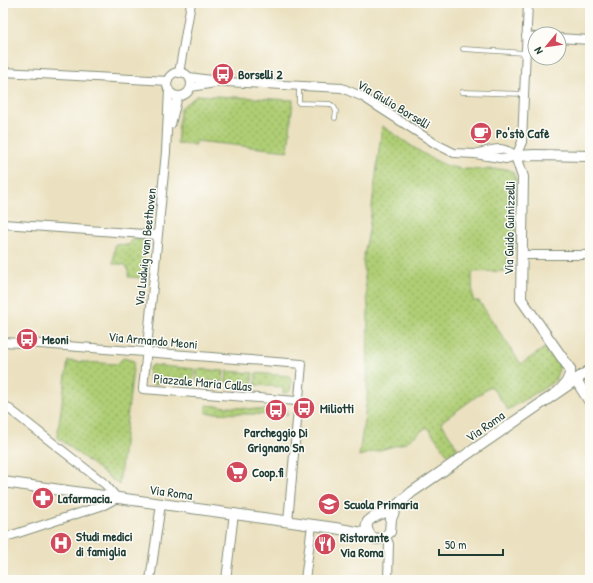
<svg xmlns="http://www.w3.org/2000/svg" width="593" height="583" font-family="'Patrick Hand',sans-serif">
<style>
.green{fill:url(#green-dots);stroke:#678654}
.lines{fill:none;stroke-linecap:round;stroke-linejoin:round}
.service-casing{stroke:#858f7a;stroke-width:5.5}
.minor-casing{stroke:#858f7a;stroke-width:10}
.tertiary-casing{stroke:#858f7a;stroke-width:12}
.service{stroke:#fff;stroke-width:4}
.minor{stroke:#fff;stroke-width:8}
.tertiary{stroke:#fff;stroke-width:10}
.labels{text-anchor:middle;stroke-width:3;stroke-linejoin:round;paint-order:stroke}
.poi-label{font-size:13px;font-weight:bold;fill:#1f3d34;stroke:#fdfcf7;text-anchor:start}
.street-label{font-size:13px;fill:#1f3d34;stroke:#fdfcf7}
</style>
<defs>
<pattern id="green-dots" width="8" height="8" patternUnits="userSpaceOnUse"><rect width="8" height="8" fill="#afce75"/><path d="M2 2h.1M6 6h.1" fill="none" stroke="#8ea861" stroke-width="1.8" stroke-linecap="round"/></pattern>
</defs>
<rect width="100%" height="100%" fill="#fdfcf7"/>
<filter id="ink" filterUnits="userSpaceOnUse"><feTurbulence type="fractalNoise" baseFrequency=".025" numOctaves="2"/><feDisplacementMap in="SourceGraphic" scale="8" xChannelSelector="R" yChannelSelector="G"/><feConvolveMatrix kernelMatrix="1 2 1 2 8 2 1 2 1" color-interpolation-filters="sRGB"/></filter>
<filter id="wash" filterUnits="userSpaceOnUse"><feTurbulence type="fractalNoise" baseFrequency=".012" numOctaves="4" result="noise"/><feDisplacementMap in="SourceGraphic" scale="16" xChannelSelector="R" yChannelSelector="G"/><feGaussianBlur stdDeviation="0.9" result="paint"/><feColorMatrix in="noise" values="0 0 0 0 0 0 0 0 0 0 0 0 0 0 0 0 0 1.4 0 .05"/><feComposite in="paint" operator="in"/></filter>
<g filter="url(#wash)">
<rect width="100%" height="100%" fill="#ebe1c0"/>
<!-- green -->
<path class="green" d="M 197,95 L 293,100 L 288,151 L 196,141 L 195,145 L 177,143 L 180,110 C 184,103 192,101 197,95 Z
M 382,126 C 403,139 424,157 448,166 C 465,171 489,169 507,169 L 512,171 L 516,179 L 515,249 L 507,250 L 507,271 L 472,272 L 473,301 L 479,301 L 521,364 L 546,347 L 560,366 L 555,380 L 552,383 L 508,410 L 491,386 L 441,422 L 458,449 L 448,455 L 427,427 L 405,443 L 359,456 L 367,399 L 368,307 L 363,260 L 369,230 Z
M 133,239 L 145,240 L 142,278 L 128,277 C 129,264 125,264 113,264 L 115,244 L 129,245 Z
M 123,358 L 134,361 L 119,485 L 57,437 L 68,361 L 117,364 Z
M 153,365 L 194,369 L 193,380 L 159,378 L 158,384 L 152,384 L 149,379 L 149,368 Z
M 197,369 L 224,371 L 223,382 L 196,380 Z
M 227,371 L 253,373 L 252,384 L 226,382 Z
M 256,373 L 289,376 C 292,380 292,389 288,393 L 283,393 L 283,387 L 255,385 Z
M 206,405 L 278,411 L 280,407 L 287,409 L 288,415 L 206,413 Z"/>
</g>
<g filter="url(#ink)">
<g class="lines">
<!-- service casing -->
<g class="service-casing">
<path id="service" d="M 463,49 L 525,53
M 299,86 L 299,103 L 330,104 L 334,107 L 336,111 L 335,118
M 462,92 L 524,94"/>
</g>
<!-- minor casing -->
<g class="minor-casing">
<path id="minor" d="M 526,36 L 535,37
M 559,38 L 590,40
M 3,72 L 168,81
M167 84a12 12 0 1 1 24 0a12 12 0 1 1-24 0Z
M 179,73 L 191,3
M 189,77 L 225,82 L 342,88 L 363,97 L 436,144 L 454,153 L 475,154 L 506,159 L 516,156
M 191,87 L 215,83
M 169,90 L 166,152 L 143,389 L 297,401
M 171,124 L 178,96
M 478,153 C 495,149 501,145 516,156
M 516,156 L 522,142 L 528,3
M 3,224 L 158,235
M 521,255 L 590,255
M 3,342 L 40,344 L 302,364 L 288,522
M 3,404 L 105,484 L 117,498 L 104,505 L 3,538
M 386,537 L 389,544 L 388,580
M 150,580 L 161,504
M 226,580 L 234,513
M 305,580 L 312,525"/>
</g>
<!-- tertiary casing -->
<g class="tertiary-casing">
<path id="tertiary" d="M 576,380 L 590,402
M 558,392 C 564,386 571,379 570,369 L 521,299 L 523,177 L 516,156 L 535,155 L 590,156
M 3,482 L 335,528 L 362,533 L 376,539 L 383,538 L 390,532 L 391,519 L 397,505
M 370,535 C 358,517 381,516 392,509 C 399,504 405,498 412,492 L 590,370"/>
</g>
<!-- service -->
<use href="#service" class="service"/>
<!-- minor -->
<use href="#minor" class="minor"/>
<!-- tertiary -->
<use href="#tertiary" class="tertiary"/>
</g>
</g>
<!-- icons -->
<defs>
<g id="bus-disc" transform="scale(1.15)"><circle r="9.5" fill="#d1495b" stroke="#fdfcf7"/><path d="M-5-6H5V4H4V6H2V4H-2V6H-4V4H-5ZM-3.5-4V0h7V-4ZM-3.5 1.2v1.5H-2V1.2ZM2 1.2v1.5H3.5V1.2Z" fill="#fff"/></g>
<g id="cafe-disc" transform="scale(1.15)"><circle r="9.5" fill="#d1495b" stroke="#fdfcf7"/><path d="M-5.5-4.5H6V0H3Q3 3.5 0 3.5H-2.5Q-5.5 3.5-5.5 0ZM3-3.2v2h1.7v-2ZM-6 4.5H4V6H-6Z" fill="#fff"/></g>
<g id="supermarket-disc" transform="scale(1.15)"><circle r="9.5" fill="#d1495b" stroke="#fdfcf7"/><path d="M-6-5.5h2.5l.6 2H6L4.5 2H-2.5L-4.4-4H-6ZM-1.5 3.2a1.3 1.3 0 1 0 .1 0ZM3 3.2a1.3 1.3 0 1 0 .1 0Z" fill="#fff"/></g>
<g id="pharmacy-disc" transform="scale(1.15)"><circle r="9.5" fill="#d1495b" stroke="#fdfcf7"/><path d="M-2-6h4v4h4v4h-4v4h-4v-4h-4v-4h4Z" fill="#fff"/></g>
<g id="school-disc" transform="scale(1.15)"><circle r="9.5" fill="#d1495b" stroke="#fdfcf7"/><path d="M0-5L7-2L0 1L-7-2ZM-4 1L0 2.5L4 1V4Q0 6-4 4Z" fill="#fff"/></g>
<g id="hospital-disc" transform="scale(1.15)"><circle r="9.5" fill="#d1495b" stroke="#fdfcf7"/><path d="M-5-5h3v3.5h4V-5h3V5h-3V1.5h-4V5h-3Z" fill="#fff"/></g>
<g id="restaurant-disc" transform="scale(1.15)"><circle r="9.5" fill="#d1495b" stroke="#fdfcf7"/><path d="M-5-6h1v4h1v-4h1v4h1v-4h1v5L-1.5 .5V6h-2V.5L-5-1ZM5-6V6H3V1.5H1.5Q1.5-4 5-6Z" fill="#fff"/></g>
</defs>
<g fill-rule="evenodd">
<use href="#bus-disc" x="223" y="74"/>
<use href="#cafe-disc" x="481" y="133"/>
<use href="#bus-disc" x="27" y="339"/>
<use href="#bus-disc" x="304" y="408"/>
<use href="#bus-disc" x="276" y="410"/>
<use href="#supermarket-disc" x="237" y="472"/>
<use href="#pharmacy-disc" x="43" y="498"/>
<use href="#school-disc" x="329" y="504"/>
<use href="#hospital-disc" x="61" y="543"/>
<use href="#restaurant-disc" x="325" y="544"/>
</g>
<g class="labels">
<!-- poi labels -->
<g class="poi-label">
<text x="238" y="79">Borselli 2</text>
<text x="496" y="138">Po'stò Cafè</text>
<text x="42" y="344">Meoni</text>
<text x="320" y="413">Miliotti</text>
<text x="276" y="437" text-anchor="middle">Parcheggio Di<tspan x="276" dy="15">Grignano Sn</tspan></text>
<text x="252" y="477">Coop.fi</text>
<text x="58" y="503">Lafarmacia.</text>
<text x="344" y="509">Scuola Primaria</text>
<text x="76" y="541">Studi medici<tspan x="76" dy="15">di famiglia</tspan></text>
<text x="340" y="542">Ristorante<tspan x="340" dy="15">Via Roma</tspan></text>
</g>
<!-- street labels -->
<g class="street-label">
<text transform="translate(394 104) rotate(31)" y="5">Via Giulio Borselli</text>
<text transform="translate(509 228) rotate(-89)" y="5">Via Guido Guinizzelli</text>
<text transform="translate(145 247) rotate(-84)" y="5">Via Ludwig van Beethoven</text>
<text transform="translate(153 340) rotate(5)" y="5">Via Armando Meoni</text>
<text transform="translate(203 382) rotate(5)" y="5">Piazzale Maria Callas</text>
<text transform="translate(485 426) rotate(-35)" y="5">Via Roma</text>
<text transform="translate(171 492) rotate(8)" y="5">Via Roma</text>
</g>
</g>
<!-- margin -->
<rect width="593" height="583" fill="none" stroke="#fdfcf7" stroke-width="16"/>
<!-- north arrow -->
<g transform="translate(547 46) rotate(241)"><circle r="19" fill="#fdfcf7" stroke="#a4b0a9"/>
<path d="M0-3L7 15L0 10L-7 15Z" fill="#d1495b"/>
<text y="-6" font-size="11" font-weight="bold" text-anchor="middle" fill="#1f3d34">N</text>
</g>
<!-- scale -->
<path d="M439 549v6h64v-6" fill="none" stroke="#1f3d34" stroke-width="2"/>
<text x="445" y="549" font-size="12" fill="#1f3d34" stroke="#fdfcf7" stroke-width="3" paint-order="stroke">50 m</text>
</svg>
